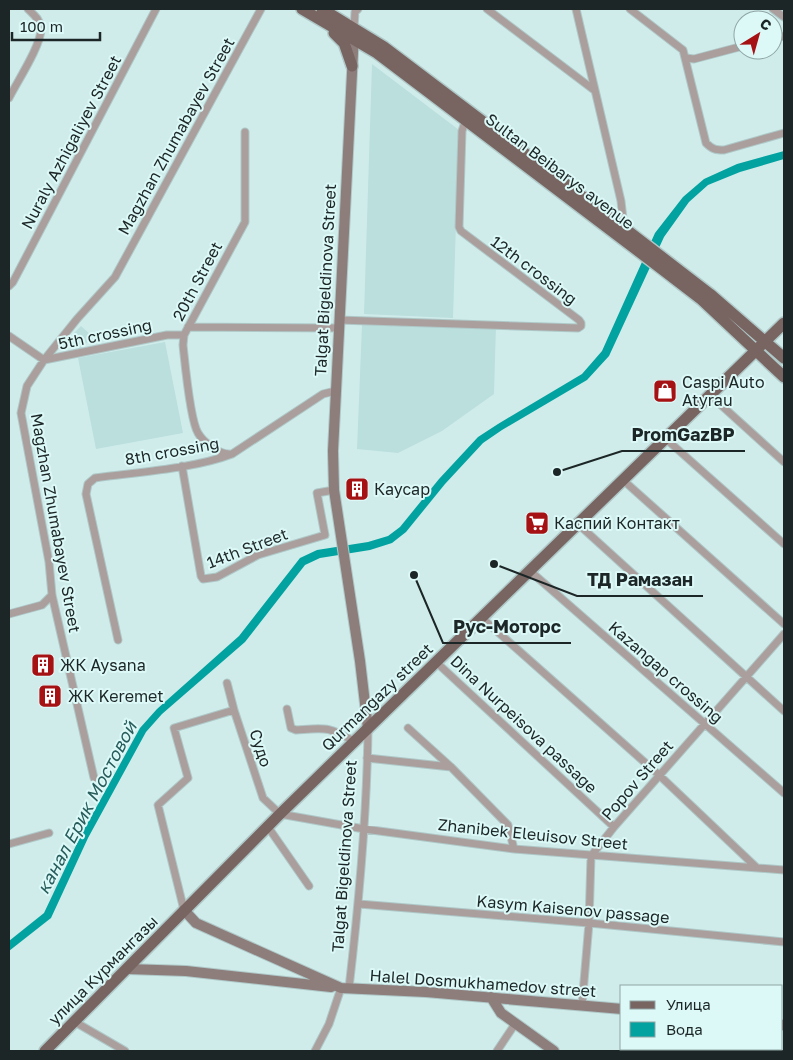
<svg xmlns="http://www.w3.org/2000/svg" width="793" height="1060" font-family="'Golos Text',sans-serif">
<style>
.built{fill:#badfdd}
.water{fill:#02a2a0}
.lines{fill:none;stroke-linecap:round;stroke-linejoin:round}
.street-casing{stroke:#afc8c8;stroke-width:9}
.secondary-casing{stroke:#afc8c8;stroke-width:12}
.primary-casing{stroke:#afc8c8;stroke-width:14}
.street{stroke:#aa9f9d;stroke-width:7}
.secondary{stroke:#8d7d7b;stroke-width:10}
.primary{stroke:#786562;stroke-width:11}
.labels{text-anchor:middle;stroke-width:4;stroke-linejoin:round;paint-order:stroke}
.street-label{font-size:16px;fill:#1c2626;stroke:#dcf9f8}
.poi-label{font-size:16px;fill:#1c2626;stroke:#dcf9f8;text-anchor:start}
.water-label{font-size:18px;font-style:italic;fill:#285d5c;stroke:#dcf9f8}
.leader{fill:none;stroke:#1c2626;stroke-width:2}
.callout-dot{fill:#1c2626;stroke:#dcf9f8;stroke-width:2}
.callout-label{font-size:18px;text-anchor:middle;font-weight:bold;fill:#1c2626;stroke:#dcf9f8;stroke-width:4;stroke-linejoin:round;paint-order:stroke}
</style>
<rect width="100%" height="100%" fill="#cfeceb"/>
<!-- built -->
<path class="built" d="M 372,64 L 459,130 L 453,318 L 364,314 Z
M 362,325 L 496,326 L 494,394 L 442,431 L 398,453 L 357,449 Z
M 81,326 L 93,337 L 78,351 L 67,340 Z
M 165,342 L 183,433 L 96,449 L 78,358 Z"/>
<!-- water -->
<path class="water" d="M 784,151 L 784,159 L 740,172 L 708,185 L 689,202 L 664,237 L 609,356 L 587,380 L 502,430 L 483,443 L 445,484 L 406,532 L 392,543 L 370,550 L 320,558 L 305,565 L 245,642 L 162,714 L 146,732 L 88,838 L 51,918 L 9,951 L 9,941 L 44,913 L 81,835 L 140,728 L 157,709 L 239,636 L 300,558 L 317,550 L 368,542 L 388,536 L 400,527 L 439,479 L 478,437 L 498,424 L 582,374 L 602,351 L 655,233 L 683,197 L 704,179 L 737,164 Z"/>
<g class="lines">
<!-- street casing -->
<g class="street-casing">
<path id="street" d="M 487,9 L 594,90
M 576,9 L 621,201 L 624,228
M 630,9 L 683,50 L 706,143 C 712,149 715,150 724,150 L 784,133
M 773,9 L 784,17
M 354,28 L 355,12 L 358,9
M 773,39 L 784,36
M 686,58 L 694,59 L 743,46
M 9,98 C 17,82 42,44 41,28 C 40,19 33,14 28,9
M 9,286 L 13,282 L 156,9
M 339,320 L 578,328 L 581,326 L 581,323 L 579,320 L 461,231 L 459,227 L 462,131 L 466,119
M 188,327 L 339,328
M 9,336 L 44,360 L 167,335 L 184,335
M 711,396 L 784,462
M 666,439 L 784,544
M 229,454 C 219,454 203,442 198,433 C 190,420 185,363 183,345 L 184,335 L 245,222 L 245,132
M 182,466 L 201,576 L 203,579 L 217,577 L 258,555 L 325,535 L 317,493 L 334,490
M 623,480 L 784,624
M 578,524 L 784,711
M 530,571 L 784,793
M 9,614 L 42,605 L 52,595
M 482,618 L 659,775 L 756,867
M 118,640 L 86,494 L 88,484 L 95,478 C 137,472 193,469 232,454 L 323,394 L 335,391
M 436,662 L 614,827
M 227,683 L 234,710 L 263,798 L 280,814 L 364,829 L 514,849 L 784,870
M 287,709 L 291,728 L 296,730 C 326,728 328,726 355,742
M 408,728 L 451,767 L 508,825 L 514,849
M 367,758 L 451,767
M 94,778 L 52,595 L 49,562 L 21,413 L 27,386 L 44,360 L 77,319 L 115,277 L 261,9
M 268,827 L 309,886
M 9,844 L 49,833
M 359,904 L 589,923 L 784,942
M 184,910 L 158,805 L 188,778 L 174,728 L 234,710
M 349,988 C 359,902 367,816 368,729
M 582,1005 L 589,923 L 591,856 L 614,827 L 784,634
M 75,1022 L 125,1051
M 315,1051 L 329,1024 L 341,988
M 497,1051 L 515,1024"/>
</g>
<!-- secondary casing -->
<g class="secondary-casing">
<path id="secondary" d="M 354,33 L 333,451 L 334,490 L 360,661 L 368,729
M 184,910 L 196,923 L 341,988 L 426,992 L 622,1009
M 128,969 L 186,971 L 331,987
M 491,997 L 501,1013 L 554,1051
M 782,1025 L 784,1025"/>
</g>
<!-- primary casing -->
<g class="primary-casing">
<path id="primary" d="M 302,9 L 377,53 L 658,266 L 702,300 L 784,377
M 322,9 L 384,47 L 624,228 L 710,294 L 784,358
M 334,33 L 344,43 L 352,66
M 45,1051 L 280,814 L 784,323"/>
</g>
<!-- street -->
<use href="#street" class="street"/>
<!-- secondary -->
<use href="#secondary" class="secondary"/>
<!-- primary -->
<use href="#primary" class="primary"/>
</g>
<!-- icons -->
<defs>
<g id="shop-square" transform="scale(1.25)"><rect x="-9" y="-9" width="18" height="18" rx="4" fill="#a61113" stroke="#dcf9f8"/><path d="M-5-2.5h2.3a2.7 3.5 0 0 1 5.4 0H5L5.5 6h-11ZM-1.5-2.5h3a1.5 2.3 0 0 0-3 0Z" fill="#fff"/></g>
<g id="building-square" transform="scale(1.25)"><rect x="-9" y="-9" width="18" height="18" rx="4" fill="#a61113" stroke="#dcf9f8"/><path d="M-4-6H4V6H1V3H-1V6H-4ZM-2.5-4.3h1.7v1.8h-1.7ZM.8-4.3h1.7v1.8H.8ZM-2.5-1h1.7V.8h-1.7ZM.8-1h1.7V.8H.8Z" fill="#fff"/></g>
<g id="supermarket-square" transform="scale(1.25)"><rect x="-9" y="-9" width="18" height="18" rx="4" fill="#a61113" stroke="#dcf9f8"/><path d="M-6-5.5h2.5l.6 2H6L4.5 2H-2.5L-4.4-4H-6ZM-1.5 3.2a1.3 1.3 0 1 0 .1 0ZM3 3.2a1.3 1.3 0 1 0 .1 0Z" fill="#fff"/></g>
</defs>
<g fill-rule="evenodd">
<use href="#shop-square" x="665" y="391"/>
<use href="#building-square" x="357" y="489"/>
<use href="#supermarket-square" x="537" y="523"/>
<use href="#building-square" x="43" y="665"/>
<use href="#building-square" x="50" y="696"/>
</g>
<g class="labels">
<!-- street labels -->
<g class="street-label">
<text transform="translate(176 136) rotate(-61)" y="6">Magzhan Zhumabayev Street</text>
<text transform="translate(71 142) rotate(-62)" y="6">Nuraly Azhigaliyev Street</text>
<text transform="translate(560 171) rotate(37)" y="6">Sultan Beibarys avenue</text>
<text transform="translate(534 270) rotate(37)" y="6">12th crossing</text>
<text transform="translate(325 280) rotate(-87)" y="6">Talgat Bigeldinova Street</text>
<text transform="translate(197 281) rotate(-62)" y="6">20th Street</text>
<text transform="translate(105 334) rotate(-12)" y="6">5th crossing</text>
<text transform="translate(172 451) rotate(-10)" y="6">8th crossing</text>
<text transform="translate(56 523) rotate(80)" y="6">Magzhan Zhumabayev Street</text>
<text transform="translate(247 548) rotate(-21)" y="6">14th Street</text>
<text transform="translate(666 672) rotate(41)" y="6">Kazangap crossing</text>
<text transform="translate(377 697) rotate(-44)" y="6">Qurmangazy street</text>
<text transform="translate(524 724) rotate(43)" y="6">Dina Nurpeisova passage</text>
<text transform="translate(261 748) rotate(72)" y="6">Судо</text>
<text transform="translate(637 780) rotate(-49)" y="6">Popov Street</text>
<text transform="translate(533 834) rotate(6)" y="6">Zhanibek Eleuisov Street</text>
<text transform="translate(344 856) rotate(-86)" y="6">Talgat Bigeldinova Street</text>
<text transform="translate(573 909) rotate(5)" y="6">Kasym Kaisenov passage</text>
<text transform="translate(103 970) rotate(-45)" y="6">улица Курмангазы</text>
<text transform="translate(483 983) rotate(4)" y="6">Halel Dosmukhamedov street</text>
</g>
<!-- poi labels -->
<g class="poi-label">
<text x="682" y="388">Caspi Auto<tspan x="682" dy="18">Atyrau</tspan></text>
<text x="374" y="495">Каусар</text>
<text x="554" y="529">Каспий Контакт</text>
<text x="60" y="671">ЖК Aysana</text>
<text x="68" y="702">ЖК Keremet</text>
</g>
<!-- water labels -->
<g class="water-label">
<text transform="translate(87 808) rotate(-62)" y="6">канал Ерик Мостовой</text>
</g>
</g>
<!-- callouts -->
<path class="leader" d="M557 472L622 451H745M494 564L577 596H703M414 575L443 643H571"/>
<g class="callout-dot">
<circle cx="557" cy="472" r="5"/>
<circle cx="494" cy="564" r="5"/>
<circle cx="414" cy="575" r="5"/>
</g>
<g class="callout-label">
<text x="683" y="441">PromGazBP</text>
<text x="640" y="586">ТД Рамазан</text>
<text x="507" y="633">Рус-Моторс</text>
</g>
<!-- border -->
<rect width="793" height="1060" fill="none" stroke="#1c2626" stroke-width="20"/>
<!-- legend -->
<rect x="620" y="985" width="162" height="65" fill="#dcf9f8" stroke="#8fa5a4"/>
<rect x="630" y="1001" width="25" height="8" fill="#786562" stroke="#8fa5a4"/>
<text x="666" y="1010" font-size="15" fill="#1c2626">Улица</text>
<rect x="630" y="1022" width="25" height="15" fill="#02a2a0" stroke="#8fa5a4"/>
<text x="666" y="1035" font-size="15" fill="#1c2626">Вода</text>
<!-- north arrow -->
<g transform="translate(758 35) rotate(37)"><circle r="24" fill="#dcf9f8" stroke="#8fa5a4"/>
<path d="M0-4L9 19L0 12L-9 19Z" fill="#a61113"/>
<text y="-8" font-size="14" font-weight="bold" text-anchor="middle" fill="#1c2626">С</text>
</g>
<!-- scale -->
<path d="M12 32v8h88v-8" fill="none" stroke="#1c2626" stroke-width="2.5"/>
<text x="20" y="32" font-size="15" fill="#1c2626" stroke="#dcf9f8" stroke-width="4" paint-order="stroke">100 m</text>
</svg>
